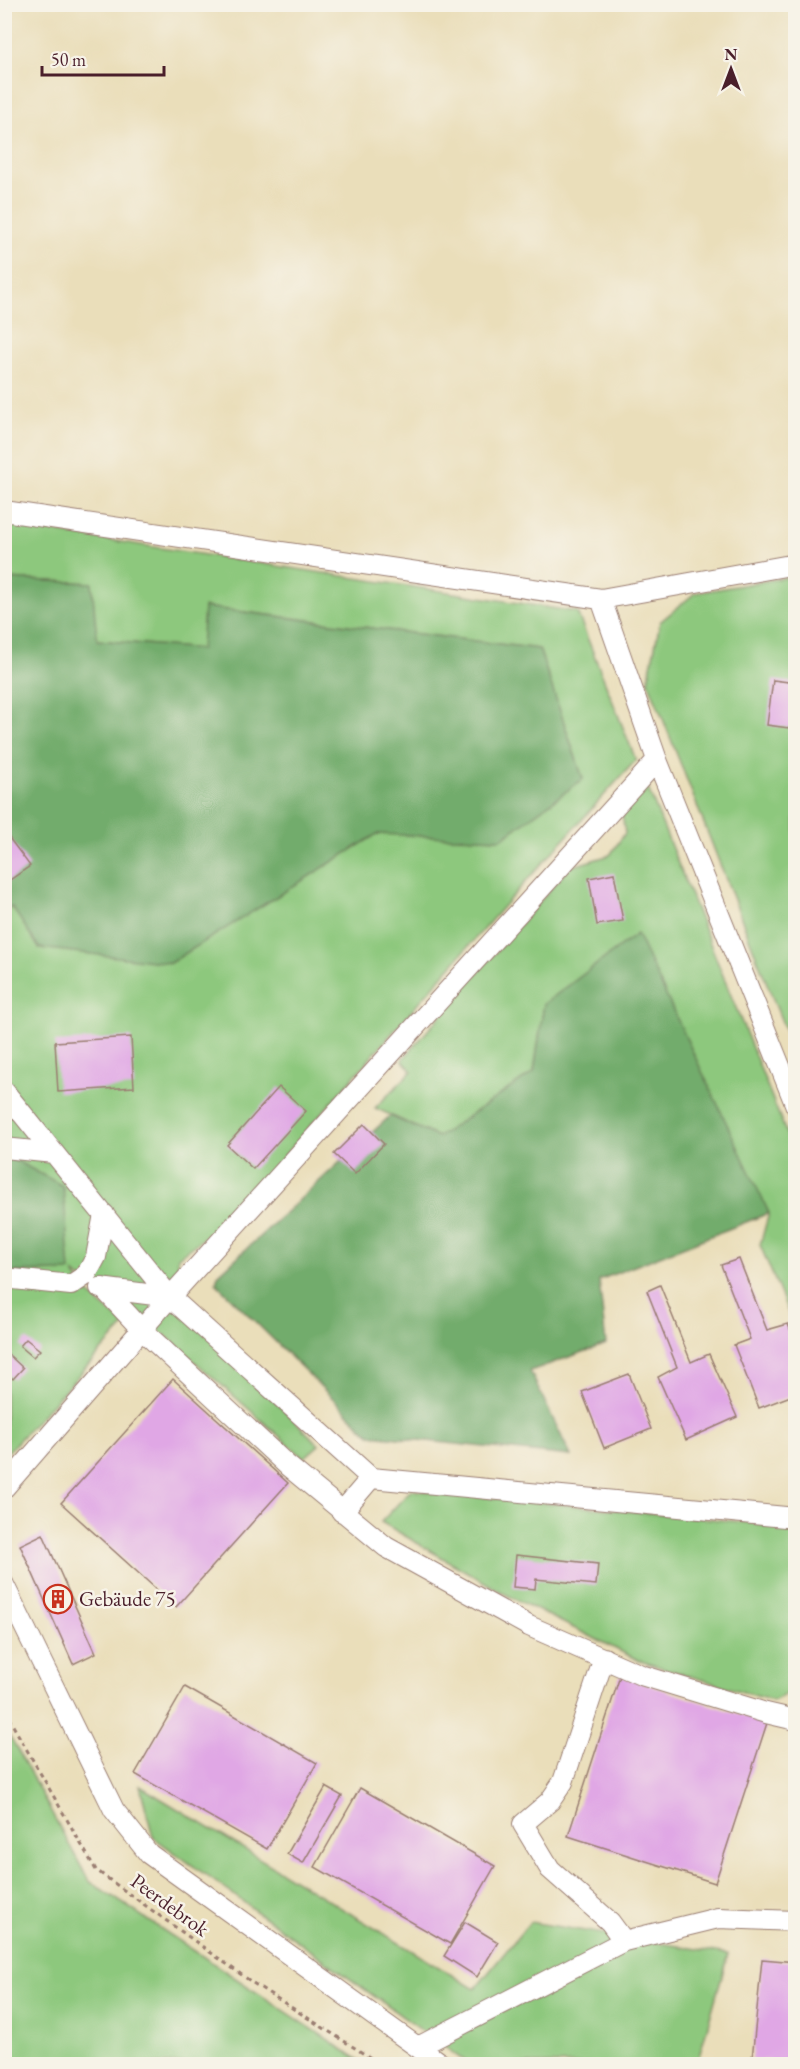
<svg xmlns="http://www.w3.org/2000/svg" width="800" height="2069" font-family="'EB Garamond',serif">
<style>
.green{fill:#8dc87d;stroke:#6c7454;stroke-width:1.5}
.forest{fill:#72ac6c;stroke:#5e664c;stroke-width:1.5}
.building{fill:#e0a7e5}
.lines{fill:none;stroke-linecap:round;stroke-linejoin:round}
.minor-casing{stroke:#9a7e72;stroke-width:22}
.path{stroke:#9a7e72;stroke-width:3;stroke-dasharray:4.5 4.5;stroke-linecap:butt}
.minor{stroke:#fff;stroke-width:20}
.labels{text-anchor:middle;stroke-width:5;stroke-linejoin:round;paint-order:stroke}
.poi-label{font-size:21px;fill:#4a1f2b;stroke:#f7f3e8;text-anchor:start}
.street-label{font-size:21px;fill:#4a1f2b;stroke:#f7f3e8}
</style>
<rect width="100%" height="100%" fill="#f7f3e8"/>
<filter id="ink" filterUnits="userSpaceOnUse"><feTurbulence type="fractalNoise" baseFrequency=".0167" numOctaves="2"/><feDisplacementMap in="SourceGraphic" scale="12" xChannelSelector="R" yChannelSelector="G"/><feConvolveMatrix kernelMatrix="1 2 1 2 8 2 1 2 1" color-interpolation-filters="sRGB"/></filter>
<filter id="wash" filterUnits="userSpaceOnUse"><feTurbulence type="fractalNoise" baseFrequency=".008" numOctaves="4" result="noise"/><feDisplacementMap in="SourceGraphic" scale="24" xChannelSelector="R" yChannelSelector="G"/><feGaussianBlur stdDeviation="1.35" result="paint"/><feColorMatrix in="noise" values="0 0 0 0 0 0 0 0 0 0 0 0 0 0 0 0 0 1.4 0 .05"/><feComposite in="paint" operator="in"/></filter>
<g filter="url(#wash)">
<rect width="100%" height="100%" fill="#eadeba"/>
<!-- green -->
<path class="green" d="M 4,524 L 577,612 L 636,760 L 510,899 L 228,1220 L 178,1257 L 181,1307 L 319,1445 L 304,1458 L 166,1336 L 73,1273 L 90,1295 L 125,1325 L 5,1455 L 5,1272 L 70,1271 L 5,1154 L 5,910 L 12,907 L 170,963 L 377,833 L 501,839 L 583,779 L 539,649 L 205,607 L 202,649 L 96,640 L 92,583 L 5,579 Z
M 795,576 L 795,1055 L 648,681 L 660,622 L 695,593 Z
M 647,786 L 795,1155 L 795,1328 L 760,1245 L 769,1213 L 544,1004 L 534,1072 L 438,1137 L 375,1108 L 412,1071 L 402,1060 L 570,867 L 610,855 L 625,833 L 621,808 Z
M 411,1490 L 795,1527 L 795,1690 L 773,1701 L 640,1661 L 505,1594 L 381,1522 Z
M 4,1725 L 89,1881 L 365,2064 L 5,2064 Z
M 140,1786 L 475,1989 L 530,1922 L 728,1954 L 697,2064 L 474,2064 L 460,2058 L 153,1837 Z"/>
<!-- forest -->
<path class="forest" d="M 4,579 L 92,583 L 97,640 L 201,649 L 204,607 L 539,649 L 583,779 L 501,839 L 377,834 L 170,963 L 39,948 L 12,907 L 5,910 Z
M 637,934 L 769,1213 L 599,1280 L 606,1344 L 530,1371 L 571,1456 L 370,1435 L 216,1283 L 218,1275 L 390,1116 L 438,1137 L 534,1072 L 544,1004 Z
M 4,1154 L 63,1186 L 70,1271 L 5,1272 Z"/>
<g id="blocks">
<!-- building -->
<path class="building" d="M 773,680 L 796,683 L 796,729 L 767,725 Z
M 4,831 L 30,866 L 4,884 Z
M 614,873 L 623,921 L 597,925 L 589,878 Z
M 131,1037 L 134,1087 L 58,1092 L 55,1042 Z
M 279,1087 L 306,1111 L 253,1169 L 227,1145 Z
M 364,1124 L 384,1144 L 355,1174 L 334,1154 Z
M 739,1259 L 767,1330 L 788,1324 L 796,1344 L 796,1394 L 759,1408 L 734,1345 L 750,1339 L 721,1265 Z
M 660,1285 L 691,1362 L 709,1354 L 737,1417 L 686,1440 L 658,1377 L 677,1367 L 647,1291 Z
M 26,1339 L 40,1350 L 33,1357 L 20,1346 Z
M 9,1355 L 23,1368 L 13,1379 L 4,1371 L 4,1360 Z
M 629,1374 L 651,1429 L 604,1448 L 582,1392 Z
M 173,1379 L 288,1483 L 176,1607 L 61,1503 Z
M 43,1534 L 96,1653 L 73,1664 L 20,1545 Z
M 516,1555 L 598,1564 L 596,1585 L 536,1579 L 535,1589 L 513,1587 Z
M 620,1676 L 767,1723 L 715,1883 L 568,1836 Z
M 185,1687 L 317,1763 L 267,1849 L 135,1774 Z
M 326,1787 L 342,1796 L 303,1863 L 287,1854 Z
M 360,1788 L 495,1866 L 450,1944 L 315,1867 Z
M 465,1922 L 498,1942 L 477,1977 L 444,1956 Z
M 762,1959 L 796,1962 L 796,2063 L 752,2059 Z"/>
</g>
</g>
<g filter="url(#ink)">
<use href="#blocks" fill-opacity="0" stroke="#9a7e72" stroke-width="1.5"/>
<g class="lines">
<!-- minor casing -->
<g class="minor-casing">
<path id="minor" d="M 4,511 L 601,599 L 796,564
M 601,599 L 657,760 L 796,1106
M 4,1091 L 170,1297 L 371,1478 L 796,1518
M 4,1148 L 54,1153
M 4,1278 L 71,1285 L 86,1275 L 96,1257 L 104,1214
M 100,1288 L 170,1297
M 103,1288 L 142,1330 L 288,1466 L 386,1547 L 529,1626 L 641,1675 L 766,1713 L 796,1720
M 4,1488 L 170,1297 L 657,760
M 342,1512 L 371,1478
M 4,1585 L 114,1810 L 149,1854 L 441,2064
M 604,1658 L 563,1782 L 550,1801 L 523,1824 L 550,1869 L 610,1922 L 624,1941
M 418,2047 L 624,1941 L 718,1918 L 796,1921"/>
</g>
<!-- path -->
<path class="path" d="M 4,1710 L 96,1870 L 253,1983 L 380,2064"/>
<!-- minor -->
<use href="#minor" class="minor"/>
</g>
</g>
<!-- icons -->
<defs>
<g id="building-ring" transform="scale(1.5)"><circle r="9.5" fill="#f7f3e8" stroke="#c8321e" stroke-width="1.5"/><path d="M-4-6H4V6H1V3H-1V6H-4ZM-2.5-4.3h1.7v1.8h-1.7ZM.8-4.3h1.7v1.8H.8ZM-2.5-1h1.7V.8h-1.7ZM.8-1h1.7V.8H.8Z" fill="#c8321e"/></g>
</defs>
<g fill-rule="evenodd">
<use href="#building-ring" x="58" y="1599"/>
</g>
<g class="labels">
<!-- poi labels -->
<g class="poi-label">
<text x="79" y="1606">Gebäude 75</text>
</g>
<!-- street labels -->
<g class="street-label">
<text transform="translate(170 1905) rotate(36)" y="7">Peerdebrok</text>
</g>
</g>
<!-- margin -->
<rect width="800" height="2069" fill="none" stroke="#f7f3e8" stroke-width="24"/>
<!-- north arrow -->
<g transform="translate(731 69)" stroke="#f7f3e8" stroke-width="4.5" paint-order="stroke">
<path d="M0-4.5L10 22L0 15L-10 22Z" fill="#4a1f2b"/>
<text y="-9" font-size="16" font-weight="bold" text-anchor="middle" fill="#4a1f2b">N</text>
</g>
<!-- scale -->
<path d="M42 66v9h122v-9" fill="none" stroke="#4a1f2b" stroke-width="3"/>
<text x="51" y="66" font-size="18" fill="#4a1f2b" stroke="#f7f3e8" stroke-width="4.5" paint-order="stroke">50 m</text>
</svg>
